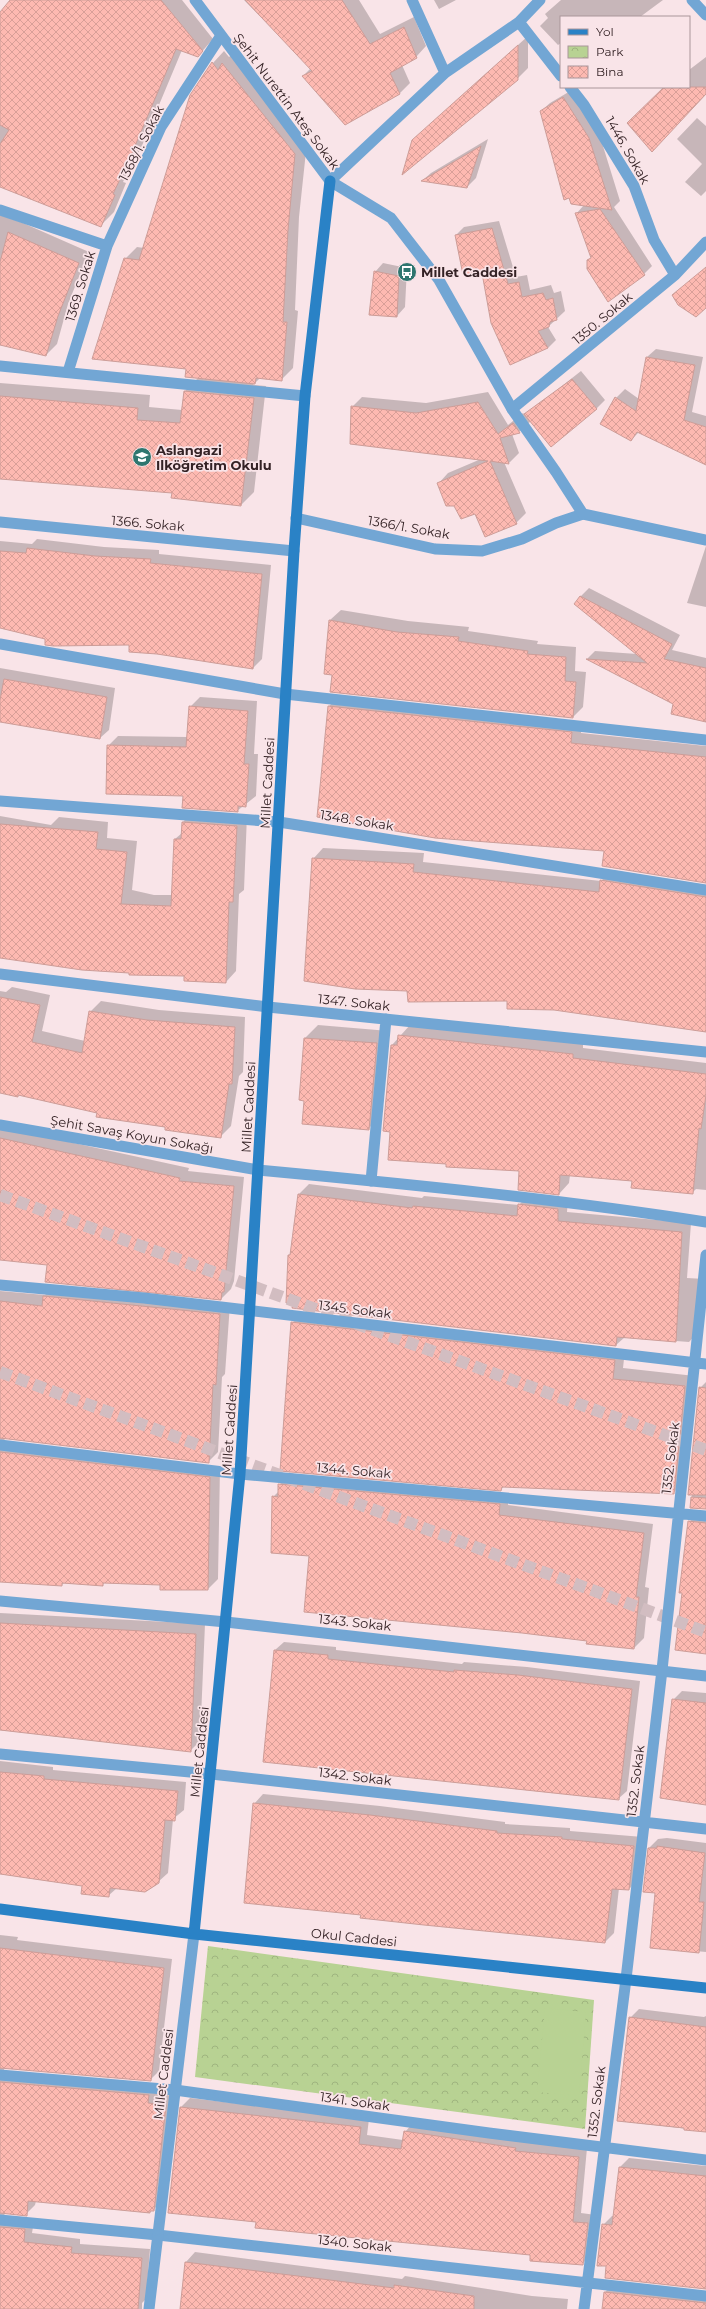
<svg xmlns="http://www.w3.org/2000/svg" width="706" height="2309" font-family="Montserrat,sans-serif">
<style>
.park{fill:url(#park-crowns)}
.pitch{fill:#b8d293}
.shadow{fill:#0003}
.building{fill:url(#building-cross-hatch);stroke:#cd9d98}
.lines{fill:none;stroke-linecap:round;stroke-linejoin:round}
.motorway-tunnel{stroke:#d2bdc1;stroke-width:12;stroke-dasharray:12 6;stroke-linecap:butt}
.minor{stroke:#72a6d4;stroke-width:11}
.tertiary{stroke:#72a6d4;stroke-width:11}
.secondary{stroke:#2a82c6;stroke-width:11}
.labels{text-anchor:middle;stroke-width:3.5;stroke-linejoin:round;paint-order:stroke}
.street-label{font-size:13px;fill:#342225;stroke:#f9e4e8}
.poi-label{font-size:13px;font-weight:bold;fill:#342225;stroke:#f9e4e8;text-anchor:start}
</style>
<defs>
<pattern id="park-crowns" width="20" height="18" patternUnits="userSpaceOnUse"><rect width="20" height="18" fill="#b8d293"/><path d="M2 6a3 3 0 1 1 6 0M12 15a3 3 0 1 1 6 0" fill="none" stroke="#9fb47f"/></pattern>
<pattern id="building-cross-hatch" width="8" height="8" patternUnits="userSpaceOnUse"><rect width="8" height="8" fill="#fdb9b1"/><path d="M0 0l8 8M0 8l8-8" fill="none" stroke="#d99f98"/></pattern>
</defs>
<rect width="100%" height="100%" fill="#f9e4e8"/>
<!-- park -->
<path class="park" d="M 208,1946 L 594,2000 L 585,2129 L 195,2077 Z"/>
<!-- pitch -->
<path class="pitch" d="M 545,2008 L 586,2012 L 579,2096 L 537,2092 Z"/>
<!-- shadow -->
<path class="shadow" d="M 12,0 L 182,0 L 213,39 L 198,56 L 182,50 L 141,148 L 123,182 L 126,183 L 114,212 L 102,224 L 0,186 L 0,13 Z
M 244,0 L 359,0 L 380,34 L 414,17 L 426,46 L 416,57 L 402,65 L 410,83 L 400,93 L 345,124 L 303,76 L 311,68 Z
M 434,0 L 456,0 L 439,9 Z
M 561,0 L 663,0 L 640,17 L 561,17 L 561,43 L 558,45 L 540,26 L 548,18 L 545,14 Z
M 528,36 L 528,68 L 517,79 L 414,139 Z
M 224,51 L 229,57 L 235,52 L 307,142 L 299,217 L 295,310 L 298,311 L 293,368 L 281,380 L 261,377 L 253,385 L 266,386 L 254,492 L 241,505 L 173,492 L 0,478 L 0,383 L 150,395 L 149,407 L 182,410 L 184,392 L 199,377 L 187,368 L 125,259 L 137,247 L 144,248 L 191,96 L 213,63 Z
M 706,57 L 706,95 L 665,87 L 689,87 L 689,70 Z
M 572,90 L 598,130 L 620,201 L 614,207 L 652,266 L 644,274 L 592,257 L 576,214 L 584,205 L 570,197 L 541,111 L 550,103 Z
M 697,118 L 706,126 L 706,191 L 701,196 L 685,182 L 702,164 L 677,139 Z
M 488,139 L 476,178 L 467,187 L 423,180 L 431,173 Z
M 0,215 L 23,223 L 89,252 L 68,304 L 57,344 L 46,355 L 0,344 Z
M 499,221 L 516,277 L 527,275 L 530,290 L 551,285 L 554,293 L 561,291 L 565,311 L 548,327 L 556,340 L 548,348 L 483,272 L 456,235 L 464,227 Z
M 383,263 L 407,268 L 405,307 L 397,316 L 375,272 Z
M 656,349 L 703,357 L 692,412 L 706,416 L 706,464 L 639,432 L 631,440 L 616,398 L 625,389 L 639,399 L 647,357 Z
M 581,371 L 605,400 L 596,409 L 531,421 L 519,432 L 512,434 L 519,453 L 509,463 L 504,462 L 526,513 L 516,523 L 476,513 L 455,504 L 438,484 L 448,473 L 481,459 L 352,407 L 362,397 L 426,403 L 488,392 L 508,425 L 523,413 L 525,415 Z
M 37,539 L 104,547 L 159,550 L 159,554 L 271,565 L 262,659 L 253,668 L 130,644 L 46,639 L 0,626 L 0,541 L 32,544 Z
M 706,546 L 706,607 L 687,603 Z
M 589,588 L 680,635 L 672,650 L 706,658 L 706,721 L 587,659 L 595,651 L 637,654 L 580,597 Z
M 341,610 L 408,621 L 469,627 L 468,631 L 538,641 L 537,644 L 576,647 L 575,671 L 586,672 L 583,707 L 573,717 L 333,674 L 330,620 Z
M 0,668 L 115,688 L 109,730 L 100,738 L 0,721 Z
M 340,696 L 582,722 L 581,733 L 706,746 L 706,882 L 605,850 L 329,706 Z
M 200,697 L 257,701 L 254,754 L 258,754 L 256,796 L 237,811 L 184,796 L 108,746 L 118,736 L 188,737 L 190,707 Z
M 193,811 L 247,815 L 244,890 L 239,894 L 236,971 L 226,982 L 185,975 L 130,972 L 0,957 L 0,816 L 51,825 L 59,817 L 108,822 L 107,838 L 137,841 L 132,890 L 154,895 L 173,895 L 175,839 L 182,833 L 183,822 Z
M 323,848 L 424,853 L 423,862 L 601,881 L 612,870 L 706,885 L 706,1031 L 508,1000 L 408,990 L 313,859 Z
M 12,987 L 50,995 L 42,1031 L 85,1041 L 90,1012 L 101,1001 L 159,1010 L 245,1017 L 243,1072 L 239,1076 L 231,1126 L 220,1137 L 112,1118 L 98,1112 L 19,1094 L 17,1096 L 0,1092 L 0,991 L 6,992 Z
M 318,1025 L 389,1031 L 381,1116 L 368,1129 L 300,1099 L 305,1038 Z
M 410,1025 L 583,1044 L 583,1048 L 706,1063 L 706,1190 L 696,1189 L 692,1193 L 633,1180 L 570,1175 L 569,1183 L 559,1194 L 520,1170 L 447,1163 L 391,1131 L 392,1045 Z
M 0,1127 L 189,1168 L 188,1171 L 244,1177 L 234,1281 L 231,1289 L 221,1299 L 48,1264 L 0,1259 Z
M 309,1184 L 422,1198 L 424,1196 L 519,1205 L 529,1194 L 568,1199 L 567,1212 L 691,1223 L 687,1278 L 705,1279 L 699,1331 L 689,1342 L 625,1337 L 616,1345 L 294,1302 L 289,1255 L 291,1253 L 299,1194 Z
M 54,1286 L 230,1304 L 225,1374 L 222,1377 L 218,1452 L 208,1462 L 4,1437 L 5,1441 L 220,1468 L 218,1579 L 208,1589 L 161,1584 L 105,1582 L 103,1585 L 64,1583 L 62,1585 L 0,1580 L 0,1291 L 45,1295 Z
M 303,1312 L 625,1350 L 623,1368 L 695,1376 L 684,1482 L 673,1493 L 505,1486 L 501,1489 L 292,1323 Z
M 706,1382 L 706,1509 L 691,1507 L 700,1388 Z
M 289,1475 L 509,1495 L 508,1505 L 653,1524 L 645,1587 L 649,1588 L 644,1638 L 634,1648 L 588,1640 L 310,1555 L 273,1497 L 279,1491 L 279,1485 Z
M 699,1513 L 706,1513 L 706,1653 L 689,1522 Z
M 0,1613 L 205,1624 L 200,1741 L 191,1750 L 0,1730 Z
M 284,1642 L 336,1647 L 336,1650 L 462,1664 L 464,1662 L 527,1667 L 640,1681 L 627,1791 L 618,1799 L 264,1761 L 275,1650 Z
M 682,1691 L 706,1693 L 706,1804 L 673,1700 Z
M 0,1761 L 53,1767 L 53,1770 L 186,1782 L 184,1810 L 173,1819 L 168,1873 L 158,1882 L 117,1888 L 108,1896 L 83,1885 L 0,1873 Z
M 263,1794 L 380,1806 L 505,1822 L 505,1824 L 570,1828 L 570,1831 L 643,1837 L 638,1880 L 629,1889 L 619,1888 L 614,1933 L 605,1942 L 362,1915 L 254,1804 Z
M 667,1838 L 706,1843 L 706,1952 L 651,1947 L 656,1892 L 644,1891 L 649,1848 L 658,1839 Z
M 0,1935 L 18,1937 L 17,1940 L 172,1959 L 159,2071 L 150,2080 L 3,2067 L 5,2072 L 158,2086 L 157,2094 L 175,2096 L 162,2201 L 153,2210 L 150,2212 L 36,2201 L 35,2205 L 26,2214 L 2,2212 L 8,2218 L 34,2221 L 32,2233 L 80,2239 L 80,2244 L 150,2249 L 146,2299 L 142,2303 L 142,2309 L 0,2309 Z
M 639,2009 L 704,2017 L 706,2016 L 706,2131 L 618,2121 L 630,2018 Z
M 190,2098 L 369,2119 L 367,2135 L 403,2140 L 405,2132 L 413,2123 L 587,2148 L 581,2213 L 596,2215 L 591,2255 L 582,2264 L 531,2255 L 169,2212 L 181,2107 Z
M 629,2158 L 706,2166 L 706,2288 L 607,2265 L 603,2225 L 612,2216 L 615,2216 L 620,2167 Z
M 195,2252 L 402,2279 L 405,2276 L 532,2296 L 568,2299 L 567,2309 L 181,2309 L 186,2262 Z
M 614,2283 L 706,2293 L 706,2309 L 603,2309 L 605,2292 Z"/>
<!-- building -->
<path class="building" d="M 10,0 L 161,0 L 203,51 L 198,57 L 176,49 L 129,160 L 113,194 L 115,195 L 101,227 L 0,187 L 0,144 L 9,130 L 0,125 L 0,12 Z
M 245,0 L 342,0 L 370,44 L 404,27 L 417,58 L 390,73 L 400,94 L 345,125 L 302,76 L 312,71 Z
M 518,45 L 518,80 L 402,175 L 412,140 Z
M 212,62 L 218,70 L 222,63 L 295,154 L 288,230 L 283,322 L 287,322 L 282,381 L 256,378 L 255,384 L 185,377 L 186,369 L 92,359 L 124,258 L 139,260 L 190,95 Z
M 664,87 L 706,87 L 706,94 L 652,152 L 627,123 Z
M 563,97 L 589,138 L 612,210 L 571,204 L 569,198 L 564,200 L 540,111 Z
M 481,146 L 467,188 L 421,181 Z
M 600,209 L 645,275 L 608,302 L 587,269 L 587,260 L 591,258 L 575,213 Z
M 492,228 L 508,284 L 519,282 L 522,297 L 543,293 L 546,300 L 553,298 L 557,320 L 550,322 L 549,327 L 538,331 L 548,348 L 510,365 L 491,323 L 482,273 L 463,275 L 455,235 Z
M 8,232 L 79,263 L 58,316 L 46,356 L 0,345 L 0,262 Z
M 706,267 L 706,308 L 696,317 L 678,305 L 672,295 Z
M 374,271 L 399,276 L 397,317 L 369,315 Z
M 646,357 L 695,365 L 684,420 L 706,427 L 706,465 L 637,432 L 631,441 L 600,424 L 615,397 L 636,411 Z
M 572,379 L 597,409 L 551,447 L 524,414 Z
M 184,391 L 254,398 L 241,506 L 171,498 L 172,493 L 0,479 L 0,396 L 138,408 L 137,420 L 180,423 Z
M 478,402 L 498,434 L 513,423 L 520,433 L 500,438 L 509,464 L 490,461 L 517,524 L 485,537 L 475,514 L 461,519 L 454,506 L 446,506 L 437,483 L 488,461 L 350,444 L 351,406 L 416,413 Z
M 27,548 L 95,556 L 151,559 L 150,563 L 262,574 L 253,669 L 157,654 L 129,652 L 129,645 L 54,646 L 45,645 L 45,639 L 0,628 L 0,551 L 26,553 Z
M 580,596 L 672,644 L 664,659 L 706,668 L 706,722 L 671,714 L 673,704 L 586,659 L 647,663 L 574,604 Z
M 329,620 L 397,632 L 459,637 L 458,641 L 528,651 L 527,654 L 566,657 L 565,681 L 576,682 L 573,718 L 330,692 L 332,675 L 324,674 Z
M 4,679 L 107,697 L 100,739 L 0,722 L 0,700 Z
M 189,706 L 248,711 L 244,764 L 249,764 L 246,807 L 238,806 L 238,812 L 182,808 L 183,796 L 106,794 L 107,745 L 186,747 Z
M 328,706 L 572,732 L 571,743 L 706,757 L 706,883 L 602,866 L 604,851 L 435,838 L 317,817 Z
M 182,822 L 237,826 L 233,902 L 229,902 L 226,983 L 184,981 L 184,976 L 129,975 L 129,973 L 82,970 L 0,958 L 0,824 L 98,832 L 96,849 L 127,852 L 121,904 L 171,906 L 174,839 L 181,839 Z
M 312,858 L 414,864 L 413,872 L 599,892 L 600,880 L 706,897 L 706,1032 L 554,1010 L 507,1009 L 507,1001 L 408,1002 L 407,991 L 355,989 L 304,981 Z
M 0,997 L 40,1005 L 32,1042 L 82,1053 L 89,1011 L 147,1020 L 235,1027 L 232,1084 L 229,1084 L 221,1138 L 165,1130 L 165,1127 L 96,1117 L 97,1113 L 18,1095 L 18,1097 L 0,1093 Z
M 398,1035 L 573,1054 L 573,1058 L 706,1074 L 706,1095 L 701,1129 L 699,1128 L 693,1194 L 631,1188 L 632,1181 L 560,1175 L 559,1195 L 518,1190 L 519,1171 L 446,1167 L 446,1164 L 388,1160 L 390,1132 L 383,1131 L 391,1045 L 397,1045 Z
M 304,1038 L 377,1043 L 369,1130 L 302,1124 L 304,1101 L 299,1100 Z
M 0,1138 L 180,1178 L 179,1181 L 234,1186 L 224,1292 L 222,1292 L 221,1300 L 45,1282 L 47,1265 L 0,1260 Z
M 298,1194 L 412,1208 L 413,1206 L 517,1216 L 518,1204 L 558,1209 L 558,1221 L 682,1232 L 676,1342 L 617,1337 L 616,1346 L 292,1308 L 293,1303 L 286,1303 L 288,1255 L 290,1255 Z
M 43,1296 L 220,1314 L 216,1385 L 213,1384 L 209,1463 L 0,1438 L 0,1301 L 42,1306 Z
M 291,1322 L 615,1360 L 613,1379 L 685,1386 L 674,1494 L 502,1487 L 501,1491 L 280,1471 Z
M 699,1387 L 706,1388 L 706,1495 L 688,1495 Z
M 0,1452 L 210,1477 L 208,1590 L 160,1590 L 160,1585 L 103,1583 L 103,1586 L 62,1583 L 62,1586 L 0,1582 Z
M 278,1484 L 500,1504 L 499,1515 L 644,1533 L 636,1597 L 639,1597 L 634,1649 L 586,1644 L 587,1641 L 522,1633 L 304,1612 L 309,1556 L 271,1553 L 272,1496 L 278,1497 Z
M 691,1497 L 706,1498 L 706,1509 L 690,1508 Z
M 688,1521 L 706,1523 L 706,1654 L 675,1650 L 682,1593 L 679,1593 Z
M 0,1623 L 196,1634 L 191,1752 L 0,1730 Z
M 274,1650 L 328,1655 L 328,1659 L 385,1665 L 454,1672 L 454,1670 L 518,1675 L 632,1689 L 619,1800 L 263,1762 Z
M 672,1699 L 706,1703 L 706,1805 L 660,1798 Z
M 0,1772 L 44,1776 L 44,1779 L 178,1791 L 175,1821 L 165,1820 L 159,1883 L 145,1892 L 110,1888 L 109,1897 L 81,1894 L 82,1886 L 0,1874 Z
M 253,1803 L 370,1815 L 497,1831 L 497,1833 L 562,1837 L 562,1839 L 634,1846 L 629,1890 L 612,1889 L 605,1943 L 424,1925 L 360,1918 L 361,1915 L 244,1903 Z
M 657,1846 L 705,1853 L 699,1902 L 704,1902 L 699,1953 L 650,1948 L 655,1893 L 643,1892 L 648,1848 L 657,1848 Z
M 0,1948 L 164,1968 L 151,2081 L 0,2068 Z
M 629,2017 L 706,2027 L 706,2132 L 684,2130 L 684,2128 L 617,2121 Z
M 0,2082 L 149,2095 L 148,2103 L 166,2105 L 154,2211 L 150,2211 L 150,2213 L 28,2201 L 27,2216 L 0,2213 Z
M 180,2107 L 361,2127 L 359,2144 L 401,2149 L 404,2131 L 516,2148 L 515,2151 L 579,2157 L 573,2222 L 588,2223 L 583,2265 L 530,2261 L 530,2255 L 255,2228 L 256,2222 L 168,2213 Z
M 619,2167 L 706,2176 L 706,2289 L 605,2278 L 606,2266 L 597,2266 L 602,2224 L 612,2225 Z
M 0,2227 L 25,2229 L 24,2242 L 72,2247 L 71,2253 L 142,2258 L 138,2309 L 0,2309 Z
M 185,2262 L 394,2288 L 394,2285 L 474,2296 L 474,2309 L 180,2309 Z
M 604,2292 L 706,2303 L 706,2309 L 602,2309 Z"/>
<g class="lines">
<!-- motorway-tunnel -->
<path class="motorway-tunnel" d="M 0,1195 L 706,1450
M 0,1372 L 706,1632"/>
<!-- minor -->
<path class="minor" d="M 412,0 L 445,73
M 692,0 L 706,15
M 519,22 L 561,76
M 570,87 L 584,105 L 634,186 L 654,240 L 675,275
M 330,181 L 445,73 L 519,22 L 540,0
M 0,210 L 107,246 L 68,372
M 107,246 L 161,127 L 220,37
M 0,366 L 305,396
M 512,409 L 675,275 L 706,242
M 296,518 L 435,549 L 482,551 L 522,539 L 556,523 L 583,514
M 0,522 L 294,551
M 0,644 L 285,694 L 706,740
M 0,801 L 279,822 L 706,890
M 0,974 L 268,1007 L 706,1052
M 0,1125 L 258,1170
M 371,1181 L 386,1019
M 0,1285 L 144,1298 L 706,1364
M 0,1445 L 240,1474 L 706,1516
M 0,1601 L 226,1622 L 706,1676
M 0,1754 L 211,1774 L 706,1829
M 0,2075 L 175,2090 L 489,2133 L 706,2160
M 0,2220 L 158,2235 L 706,2296
M 584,2309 L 626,1979 L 662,1670 L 706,1255"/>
<!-- tertiary -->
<path class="tertiary" d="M 195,0 L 330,181 L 391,218 L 439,280 L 512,409 L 556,472 L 583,514 L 706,540
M 258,1170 C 408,1184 558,1199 706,1222
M 149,2309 L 194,1934"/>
<!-- secondary -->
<path class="secondary" d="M 0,1909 L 194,1934 L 706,1988
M 194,1934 L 240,1474 L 294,551 L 305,396 L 330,181"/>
</g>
<!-- icons -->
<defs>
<g id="bus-disc" transform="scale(1)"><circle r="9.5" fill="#2e766f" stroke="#f9e4e8"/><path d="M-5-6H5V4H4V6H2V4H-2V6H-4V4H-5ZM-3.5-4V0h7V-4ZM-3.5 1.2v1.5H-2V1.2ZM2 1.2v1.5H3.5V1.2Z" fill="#fff"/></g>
<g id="school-disc" transform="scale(1)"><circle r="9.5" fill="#2e766f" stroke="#f9e4e8"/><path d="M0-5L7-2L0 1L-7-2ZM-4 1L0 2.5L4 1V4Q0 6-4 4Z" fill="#fff"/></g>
</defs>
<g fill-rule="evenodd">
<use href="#bus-disc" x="407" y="272"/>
<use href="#school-disc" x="142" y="457"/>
</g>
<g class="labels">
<!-- street labels -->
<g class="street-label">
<text transform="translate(287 101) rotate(53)" y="5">Şehit Nurettin Ateş Sokak</text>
<text transform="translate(141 143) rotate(-63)" y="5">1368/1. Sokak</text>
<text transform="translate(628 150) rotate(60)" y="5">1446. Sokak</text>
<text transform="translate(80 286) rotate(-73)" y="5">1369. Sokak</text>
<text transform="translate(602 318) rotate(-40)" y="5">1350. Sokak</text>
<text transform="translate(148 523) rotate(5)" y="5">1366. Sokak</text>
<text transform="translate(409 527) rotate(10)" y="5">1366/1. Sokak</text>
<text transform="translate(267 783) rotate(-87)" y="5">Millet Caddesi</text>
<text transform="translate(357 820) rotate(9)" y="5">1348. Sokak</text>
<text transform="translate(354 1002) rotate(6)" y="5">1347. Sokak</text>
<text transform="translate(248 1107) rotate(-87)" y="5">Millet Caddesi</text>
<text transform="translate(132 1134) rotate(10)" y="5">Şehit Savaş Koyun Sokağı</text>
<text transform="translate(355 1309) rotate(7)" y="5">1345. Sokak</text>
<text transform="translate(229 1430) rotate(-86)" y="5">Millet Caddesi</text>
<text transform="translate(670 1458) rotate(-83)" y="5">1352. Sokak</text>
<text transform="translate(354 1470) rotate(5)" y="5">1344. Sokak</text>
<text transform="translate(355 1622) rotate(6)" y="5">1343. Sokak</text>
<text transform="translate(199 1752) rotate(-84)" y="5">Millet Caddesi</text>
<text transform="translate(355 1776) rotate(7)" y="5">1342. Sokak</text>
<text transform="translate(635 1781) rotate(-83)" y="5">1352. Sokak</text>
<text transform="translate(354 1937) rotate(6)" y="5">Okul Caddesi</text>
<text transform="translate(163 2074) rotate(-83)" y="5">Millet Caddesi</text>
<text transform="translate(355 2101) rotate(8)" y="5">1341. Sokak</text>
<text transform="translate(596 2102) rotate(-83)" y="5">1352. Sokak</text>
<text transform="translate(355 2243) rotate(6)" y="5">1340. Sokak</text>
</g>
<!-- poi labels -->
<g class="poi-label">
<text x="421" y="277">Millet Caddesi</text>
<text x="156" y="455">Aslangazi<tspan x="156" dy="15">Ilköğretim Okulu</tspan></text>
</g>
</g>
<!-- legend -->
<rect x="560" y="16" width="130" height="72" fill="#f9e4e8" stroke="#aa969a"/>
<rect x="568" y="29" width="20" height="6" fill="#2a82c6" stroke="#aa969a"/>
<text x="596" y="36" font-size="12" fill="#342225">Yol</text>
<rect x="568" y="46" width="20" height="12" fill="url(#park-crowns)" stroke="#aa969a"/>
<text x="596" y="56" font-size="12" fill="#342225">Park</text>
<rect x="568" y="66" width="20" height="12" fill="url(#building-cross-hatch)" stroke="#aa969a"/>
<text x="596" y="76" font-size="12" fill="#342225">Bina</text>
</svg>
